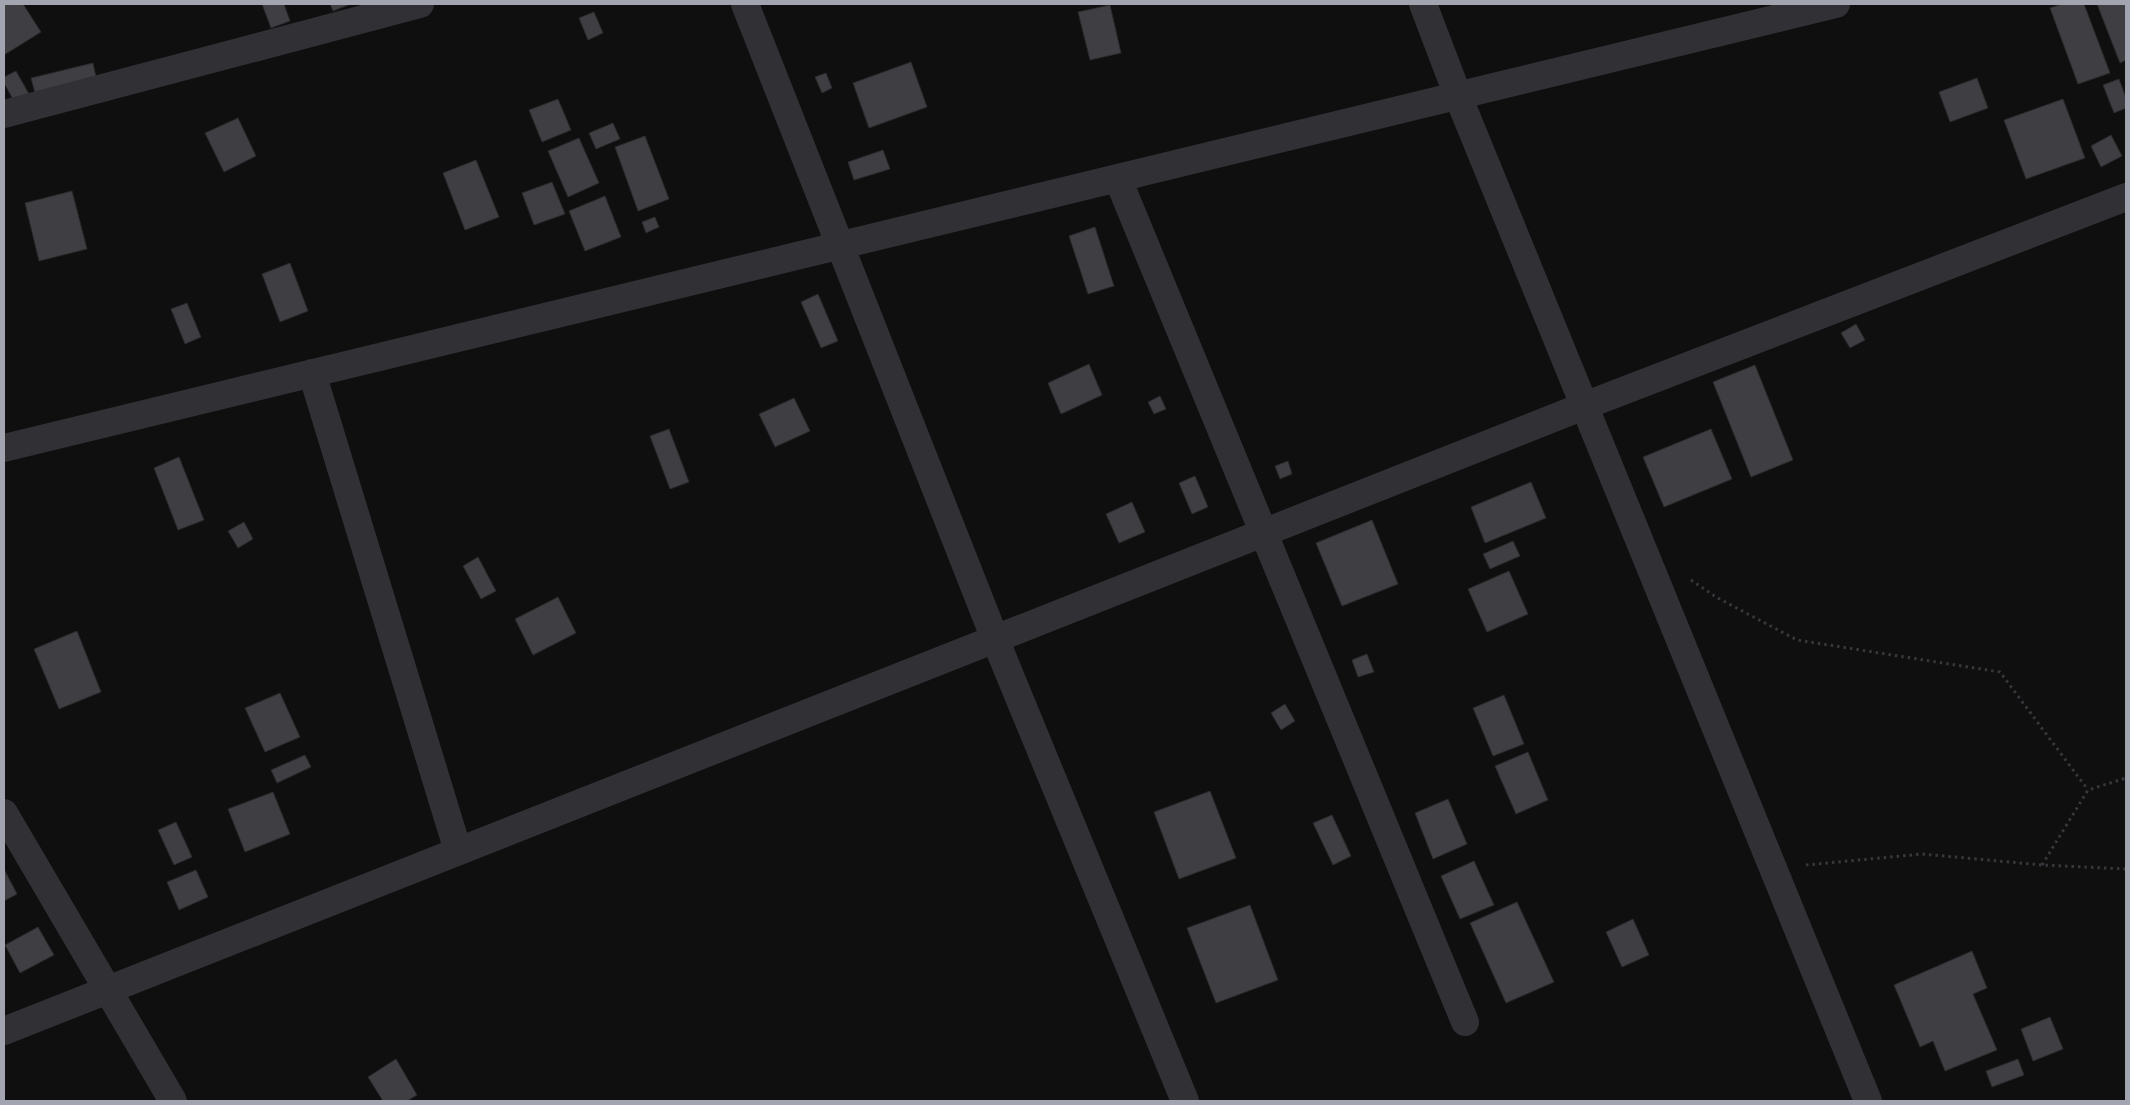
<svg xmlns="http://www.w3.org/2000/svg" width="2130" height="1105" font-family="Quicksand,sans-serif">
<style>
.building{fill:#3f3f43;stroke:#2a2a2c}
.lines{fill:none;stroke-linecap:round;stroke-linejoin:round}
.path{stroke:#37383c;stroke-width:3;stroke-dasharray:2.5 4;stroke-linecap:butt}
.minor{stroke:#313135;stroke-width:28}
</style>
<rect width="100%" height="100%" fill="#0f0f10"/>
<!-- building -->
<path class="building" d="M 4,4 L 23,4 L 41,32 L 4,55 Z
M 262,4 L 284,4 L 290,21 L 271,28 Z
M 330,4 L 351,4 L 333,11 Z
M 2062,4 L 2084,4 L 2110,73 L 2078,84 L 2050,8 Z
M 2097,4 L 2126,4 L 2126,60 L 2120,63 Z
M 1110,5 L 1121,53 L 1090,60 L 1078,12 Z
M 594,12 L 603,33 L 588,40 L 579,18 Z
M 911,62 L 927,107 L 869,128 L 853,83 Z
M 93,63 L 96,77 L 35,93 L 31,78 Z
M 16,71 L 29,94 L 15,103 L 4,83 L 4,77 Z
M 826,73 L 832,88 L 822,93 L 815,77 Z
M 1977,78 L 1988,108 L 1950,122 L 1939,92 Z
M 2119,79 L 2126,98 L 2126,108 L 2114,113 L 2103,85 Z
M 558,99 L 571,130 L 542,142 L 529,110 Z
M 2063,99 L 2085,158 L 2026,179 L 2004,120 Z
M 238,118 L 256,156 L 224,172 L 205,133 Z
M 613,123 L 620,139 L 596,149 L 589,133 Z
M 2111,135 L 2122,156 L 2101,167 L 2091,146 Z
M 645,136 L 669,199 L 638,211 L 615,147 Z
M 579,138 L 599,183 L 568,197 L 548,151 Z
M 883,150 L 890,169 L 854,180 L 848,162 Z
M 476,160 L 499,217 L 465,230 L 443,173 Z
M 552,182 L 565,214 L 534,225 L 522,193 Z
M 72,191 L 87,249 L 39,261 L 25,203 Z
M 605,196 L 621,237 L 585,251 L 569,211 Z
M 655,217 L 659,227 L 646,233 L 642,222 Z
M 1095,227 L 1114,286 L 1088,294 L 1069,236 Z
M 290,263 L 308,311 L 280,322 L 262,274 Z
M 818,294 L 838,341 L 821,348 L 801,302 Z
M 187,303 L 201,337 L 185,344 L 171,309 Z
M 1856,324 L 1865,340 L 1850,348 L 1841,333 Z
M 1089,364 L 1102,395 L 1061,414 L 1048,383 Z
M 1755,365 L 1793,460 L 1751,477 L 1713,382 Z
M 1160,396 L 1166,409 L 1154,414 L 1148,402 Z
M 794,398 L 810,431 L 775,447 L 759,414 Z
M 669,429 L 689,482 L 670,489 L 650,436 Z
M 1711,429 L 1732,479 L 1664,507 L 1643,457 Z
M 179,457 L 204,520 L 178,530 L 154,468 Z
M 1288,461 L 1292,474 L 1280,479 L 1275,466 Z
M 1195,476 L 1208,507 L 1192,514 L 1179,483 Z
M 1531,482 L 1546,518 L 1485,543 L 1471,507 Z
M 1132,502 L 1145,532 L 1119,543 L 1106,514 Z
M 1372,520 L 1398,584 L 1342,606 L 1316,543 Z
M 244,522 L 253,539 L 238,548 L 228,531 Z
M 1513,541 L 1520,556 L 1490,569 L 1483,554 Z
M 478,557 L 496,591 L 481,599 L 463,566 Z
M 1509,571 L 1528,614 L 1487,632 L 1468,589 Z
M 558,597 L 576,633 L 533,655 L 515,619 Z
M 77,631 L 101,692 L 59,709 L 34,649 Z
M 1367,654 L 1374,672 L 1358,677 L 1352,660 Z
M 280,693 L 300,737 L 265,752 L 245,708 Z
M 1504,695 L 1524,744 L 1493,756 L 1473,708 Z
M 1285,704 L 1295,721 L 1281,730 L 1271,713 Z
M 1528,752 L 1548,800 L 1516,814 L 1495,766 Z
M 305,755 L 311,767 L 277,783 L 271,770 Z
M 1210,791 L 1236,858 L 1179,879 L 1154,812 Z
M 273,792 L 290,834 L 245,852 L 228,809 Z
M 1448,799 L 1467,844 L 1433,859 L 1415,813 Z
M 1332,815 L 1351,856 L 1333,865 L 1313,823 Z
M 176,822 L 192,857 L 174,865 L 158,830 Z
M 1474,861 L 1494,905 L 1460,919 L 1441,876 Z
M 196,870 L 208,897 L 179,910 L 167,882 Z
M 5,871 L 17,894 L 4,901 L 4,872 Z
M 1517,902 L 1554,982 L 1506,1003 L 1470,923 Z
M 1250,905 L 1278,980 L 1216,1003 L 1187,928 Z
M 1633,919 L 1649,955 L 1622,967 L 1606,932 Z
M 38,927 L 54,955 L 20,973 L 5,945 Z
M 1972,951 L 1987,988 L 1973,994 L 1997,1050 L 1945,1071 L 1933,1041 L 1920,1047 L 1894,985 Z
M 2050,1017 L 2063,1049 L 2033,1061 L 2021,1029 Z
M 396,1059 L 417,1095 L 407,1101 L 383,1101 L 368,1077 Z
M 2018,1059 L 2024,1075 L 1992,1087 L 1986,1071 Z"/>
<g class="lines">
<!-- path -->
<path class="path" d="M 1691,580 L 1716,597 L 1797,640 L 2000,672 L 2088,790
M 1806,865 L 1922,854 L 2042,865 L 2126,869
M 2042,865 L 2088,790 L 2126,778"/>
<!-- minor -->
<path class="minor" d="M 745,4 L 995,639 L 1185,1101
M 1423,4 L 1458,96 L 1868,1101
M 4,114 L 420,4
M 1118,179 L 1465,1022
M 312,373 L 458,851
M 4,448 L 1836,4
M 4,813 L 173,1101
M 4,1031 L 1584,406 L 2126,197"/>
</g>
<!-- border -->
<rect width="2130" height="1105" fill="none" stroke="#a2a5b0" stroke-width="10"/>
</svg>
